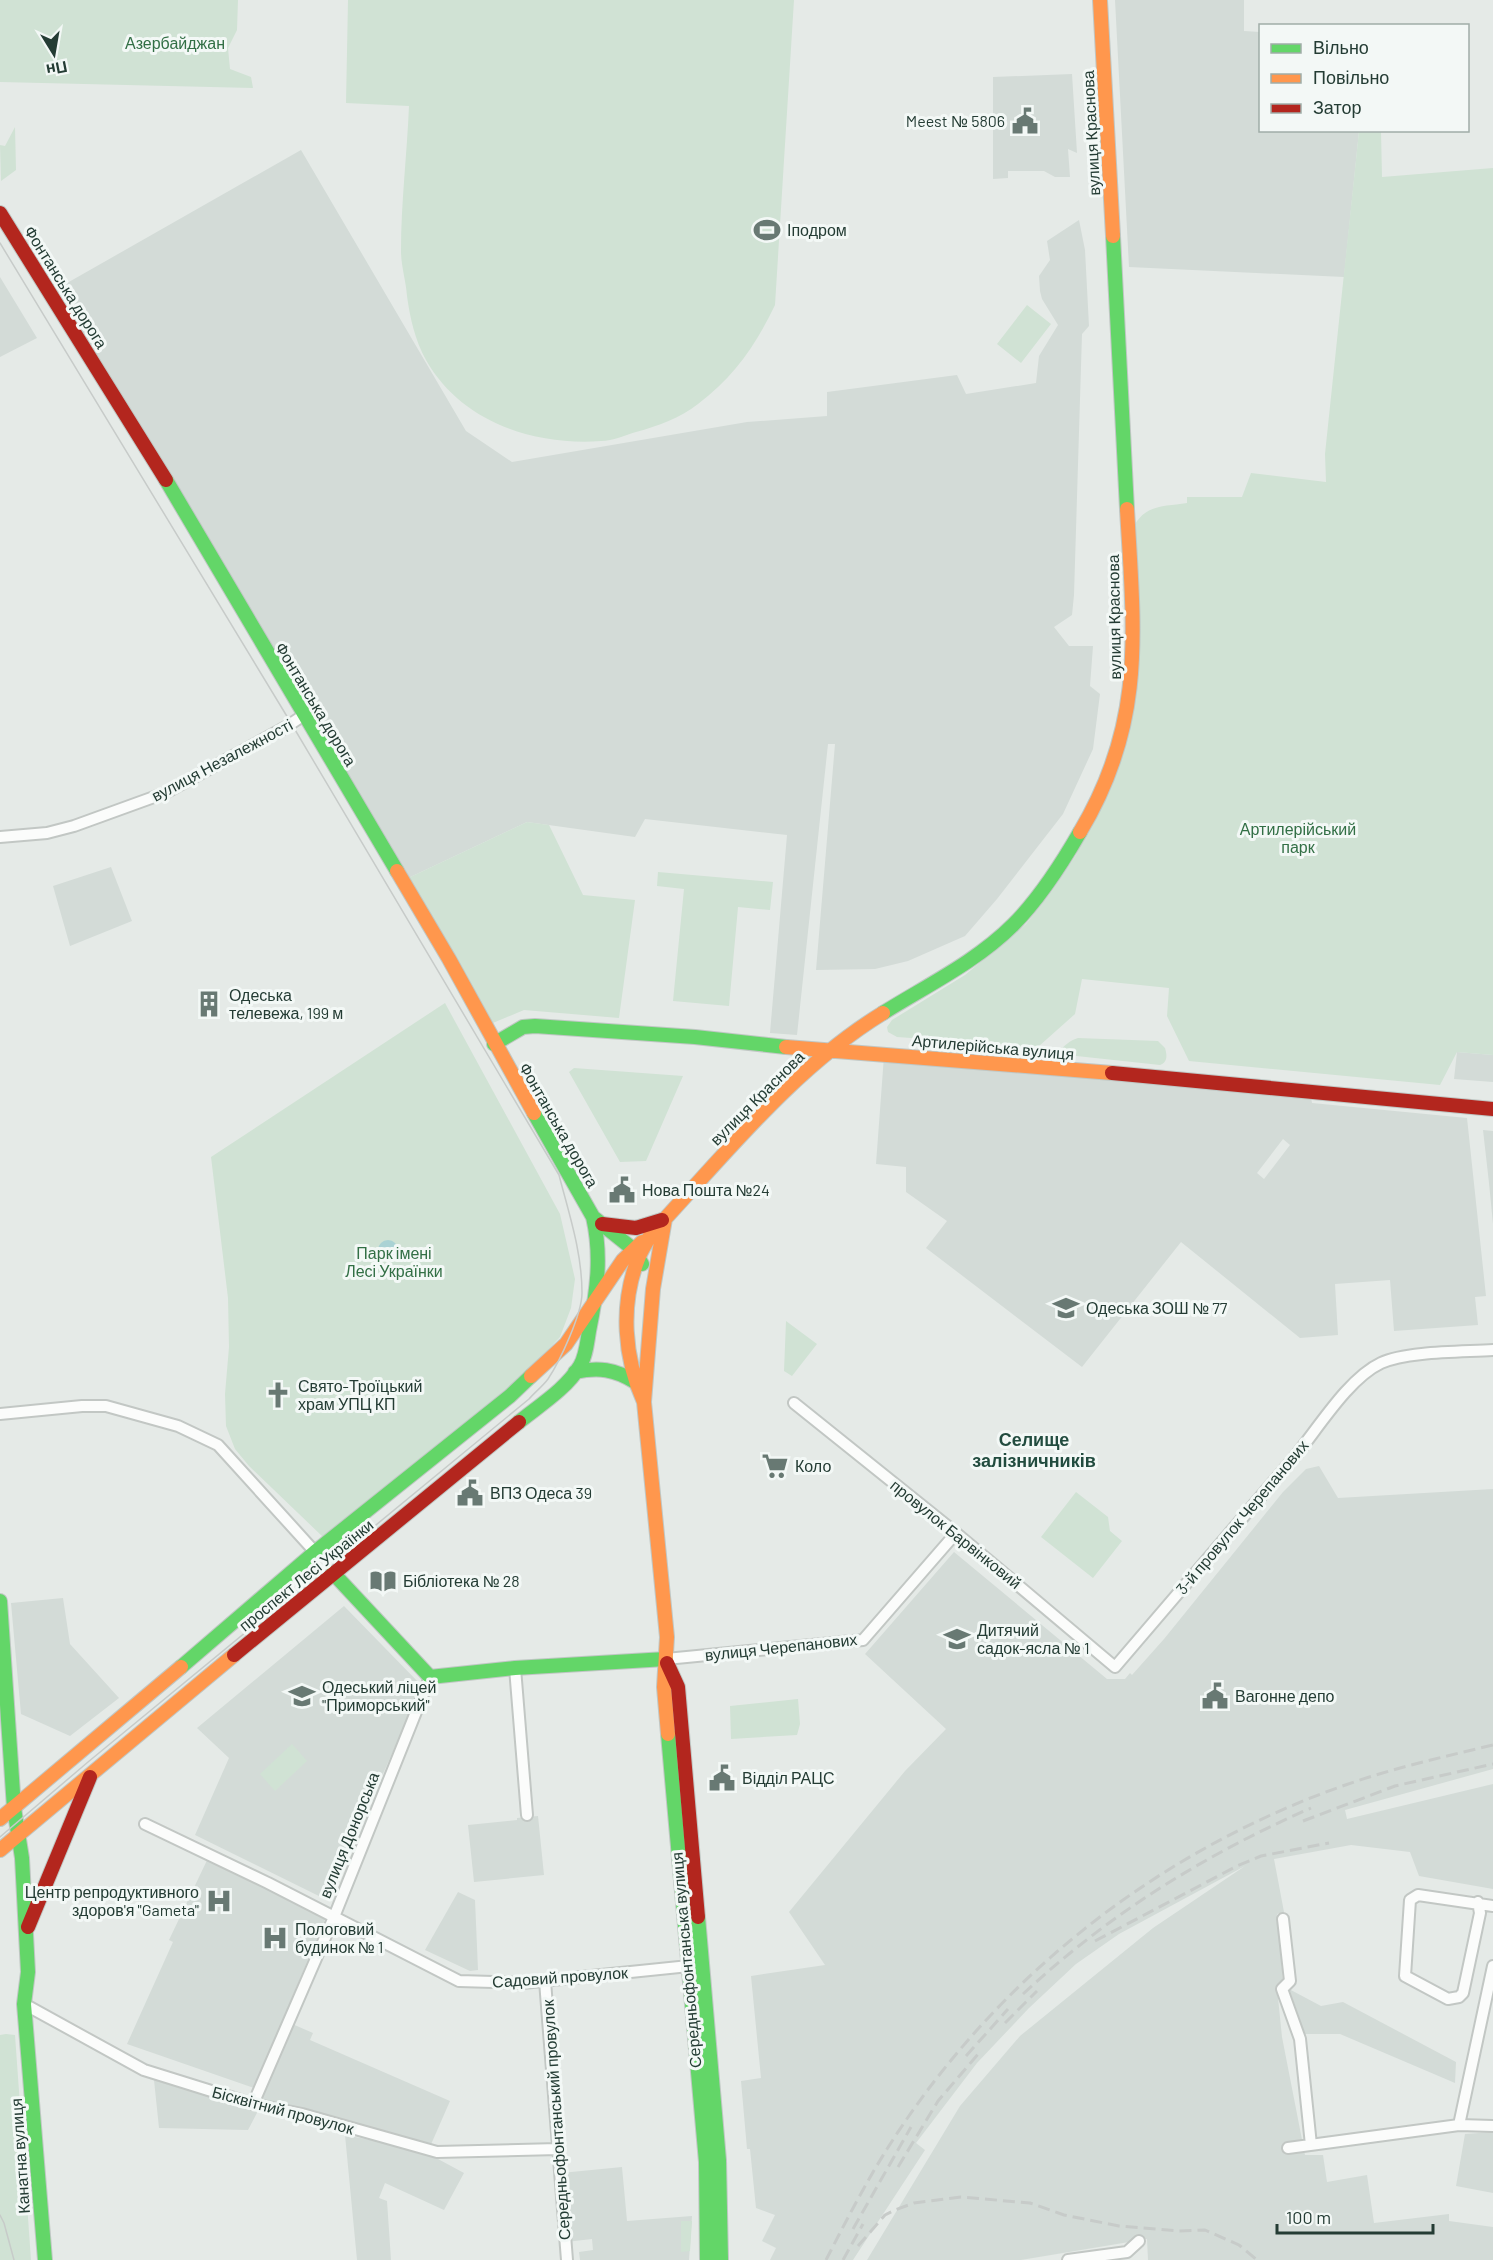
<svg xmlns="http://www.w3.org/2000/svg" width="1493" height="2260" font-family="Barlow,sans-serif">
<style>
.built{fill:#d3dbd7;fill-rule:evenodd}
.green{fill:#d0e2d4}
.water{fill:#aad2d4}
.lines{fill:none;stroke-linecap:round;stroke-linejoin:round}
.street-casing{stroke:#c2c7c4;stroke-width:14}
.fast-casing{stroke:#c0c7c4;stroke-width:16}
.slow-casing{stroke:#c0c7c4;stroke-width:16}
.jam-casing{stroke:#c0c7c4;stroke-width:16}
.street{stroke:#fbfcfb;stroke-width:10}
.fast{stroke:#63d668;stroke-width:14}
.slow{stroke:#ff974d;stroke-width:14}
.jam{stroke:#b3261e;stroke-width:14}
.tram{stroke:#c7cbc9;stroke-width:1.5}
.rail{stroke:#c7cbc9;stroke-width:3;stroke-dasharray:12 6;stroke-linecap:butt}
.labels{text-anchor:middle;stroke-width:6;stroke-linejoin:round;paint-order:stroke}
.park-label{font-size:16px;fill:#326f45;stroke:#f3f8f6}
.poi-label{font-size:16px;fill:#243c34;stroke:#f3f8f6;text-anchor:start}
.street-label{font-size:16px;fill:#243c34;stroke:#f3f8f6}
.neighbourhood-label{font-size:18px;font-weight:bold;fill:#224c3f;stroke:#f3f8f6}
</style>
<rect width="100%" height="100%" fill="#e5eae7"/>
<!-- built -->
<path class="built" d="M 1115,0 L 1244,0 L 1244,31 L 1260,32 L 1260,130 L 1359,131 L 1344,277 L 1129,267 Z
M 1072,74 L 1077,153 L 1068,149 L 1070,177 L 1055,177 L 1044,171 L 1008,171 L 1008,178 L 993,179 L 993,77 Z
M 301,150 L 466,431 L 512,462 L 747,422 L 827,416 L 827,392 L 957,375 L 966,394 L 1036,383 L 1039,356 L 1058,325 L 1042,299 L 1040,291 L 1039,276 L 1050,260 L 1047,241 L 1079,220 L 1085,250 L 1089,326 L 1082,334 L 1074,595 L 1072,615 L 1054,627 L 1069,646 L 1093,646 L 1090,686 L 1100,694 L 1093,749 L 1063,814 L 997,899 L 965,936 L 908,961 L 875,969 L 816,970 L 835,744 L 828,744 L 797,1035 L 770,1033 L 787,835 L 645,819 L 635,837 L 527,822 L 404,880 L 53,291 Z
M 0,277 L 37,338 L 0,357 Z
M 111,867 L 132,921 L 70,946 L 53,886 Z
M 1457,1052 L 1493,1055 L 1493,1082 L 1454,1079 Z
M 884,1056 L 1310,1092 L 1312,1103 L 1467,1118 L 1486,1296 L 1475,1297 L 1478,1325 L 1394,1331 L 1390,1280 L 1335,1284 L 1338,1335 L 1300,1338 L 1181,1242 L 1082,1367 L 926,1248 L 947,1221 L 906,1192 L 906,1167 L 876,1164 ZM 1283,1139 L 1290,1145 L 1264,1179 L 1257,1173 Z
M 1483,1130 L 1493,1131 L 1493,1224 L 1489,1183 Z
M 1319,1466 L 1338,1498 L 1493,1489 L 1493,1769 L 1345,1810 L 1347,1819 L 1493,1784 L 1493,1889 L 1419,1876 L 1410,1852 L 1351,1845 L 1274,1859 L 1284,1912 L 1277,1914 L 1283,1981 L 1277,1988 L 1282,2037 L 1305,2155 L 1323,2155 L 1327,2182 L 1367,2175 L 1374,2223 L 1449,2214 L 1449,2221 L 1493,2227 L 1493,2260 L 1148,2260 L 1147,2239 L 1021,2260 L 867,2260 L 960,2106 L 1020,2036 L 1153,1928 L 1245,1866 L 1119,1934 L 1076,1964 L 1029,2008 L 977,2063 L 916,2143 L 925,2150 L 853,2260 L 770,2260 L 776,2248 L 762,2241 L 775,2215 L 756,2208 L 750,2149 L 747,2149 L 741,2081 L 761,2078 L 751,1976 L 825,1965 L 789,1912 L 905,1771 L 946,1729 L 865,1654 L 954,1552 L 1107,1679 L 1125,1679 L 1130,1673 L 1132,1675 L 1164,1639 L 1283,1492 L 1306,1469 Z
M 63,1598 L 70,1644 L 119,1698 L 70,1736 L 21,1714 L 11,1603 Z
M 344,1606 L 422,1686 L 327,1900 L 195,1835 L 229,1758 L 197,1728 Z
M 538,1816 L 544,1875 L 474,1882 L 468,1825 L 517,1820 L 517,1818 Z
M 210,1854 L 328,1912 L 254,2088 L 127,2044 L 173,1942 L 169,1940 Z
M 458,1892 L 475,1900 L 478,1970 L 470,1971 L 425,1950 Z
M 1289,1989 L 1321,2006 L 1343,2002 L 1456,2062 L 1455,2083 L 1340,2034 L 1305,2034 Z
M 290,2023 L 313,2033 L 310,2040 L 450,2101 L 429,2149 L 254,2103 Z
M 154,2080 L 259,2109 L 248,2130 L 159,2128 Z
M 1493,2132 L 1493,2193 L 1456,2186 L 1465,2134 Z
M 345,2135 L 391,2144 L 438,2159 L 464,2173 L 444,2210 L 385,2183 L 379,2198 L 387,2201 L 391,2260 L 357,2260 Z
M 622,2167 L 627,2221 L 692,2216 L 689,2260 L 580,2260 L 579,2252 L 593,2250 L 592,2239 L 566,2242 L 561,2173 Z"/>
<!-- green -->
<path class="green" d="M 0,0 L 238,0 L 237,30 L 228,48 L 230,69 L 251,77 L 253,88 L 0,82 Z
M 348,0 L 794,0 L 775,305 C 756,345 734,377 698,404 C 680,418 658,426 636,432 C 625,435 613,441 601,441 C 534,446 461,422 426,360 C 415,340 410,318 407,296 C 406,281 401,266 401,251 C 401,203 407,154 409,106 L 346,103 Z
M 15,127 L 16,170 L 1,181 L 0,145 L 5,146 Z
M 1359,131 L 1381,131 L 1382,177 L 1493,168 L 1493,1055 L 1457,1052 L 1440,1085 L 1189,1061 L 1167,1016 L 1169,988 L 1082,979 L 1075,1014 L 1038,1047 L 897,1037 L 888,1032 L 887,1027 L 892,1020 L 965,975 L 1026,924 L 1052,891 L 1076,855 L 1122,755 L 1132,530 C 1144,504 1162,507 1187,503 L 1187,497 L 1242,497 L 1251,473 L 1326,482 L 1325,454 Z
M 1027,305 L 1051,324 L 1021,363 L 997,344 Z
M 527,822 L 549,825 L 583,895 L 635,900 L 619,1018 L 524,1010 L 488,1025 L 404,880 Z
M 658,872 L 773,882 L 770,910 L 738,907 L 729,1006 L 673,1001 L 684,889 L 657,886 Z
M 445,1003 L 560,1214 L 575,1279 L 571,1308 L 560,1337 L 528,1371 L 340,1527 L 323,1537 L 249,1466 L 235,1449 L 226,1426 L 225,1394 L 229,1347 L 228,1298 L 211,1157 Z
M 1078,1038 L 1158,1041 L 1165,1048 C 1167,1055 1168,1062 1160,1065 L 1058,1054 C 1061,1047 1071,1040 1078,1038 Z
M 574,1068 L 683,1076 L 646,1161 L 620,1162 L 569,1072 Z
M 786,1321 L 817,1344 L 792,1376 L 784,1371 Z
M 1076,1492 L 1108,1517 L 1110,1531 L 1122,1541 L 1093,1578 L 1041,1537 Z
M 798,1699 L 800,1724 L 797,1735 L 731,1739 L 730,1706 Z
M 292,1744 L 307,1761 L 275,1791 L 260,1774 Z
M 6,2034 L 15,2035 L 31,2260 L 0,2260 L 0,2035 Z
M 681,2221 L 692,2221 L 690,2251 L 681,2252 Z"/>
<!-- water -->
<path class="water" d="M378 1250a10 10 0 1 1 20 0a10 10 0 1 1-20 0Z"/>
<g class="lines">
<!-- street casing -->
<g class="street-casing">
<path id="street" d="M 0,837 L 47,833 L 74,826 L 165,793 L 286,727 L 304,715
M 794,1403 L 956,1533 L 1115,1667 C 1174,1598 1233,1529 1292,1460 C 1316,1432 1347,1379 1381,1363 C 1407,1351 1463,1352 1493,1350
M 0,1414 L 82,1406 L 106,1406 L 178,1426 L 218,1445 L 315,1552
M 666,1659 L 863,1640 L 956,1533
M 515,1668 L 527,1815
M 145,1824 L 268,1883 L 459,1981 L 523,1983 L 689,1966
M 1478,1902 L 1480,1913 L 1463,1993 L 1459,1997 L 1448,1999 L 1405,1976 L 1410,1900 L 1418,1895 L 1493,1906
M 1283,1919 L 1290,1981 L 1282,1989 L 1300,2039 L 1311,2145
M 545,1981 L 567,2260
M 24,2004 L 144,2070 L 253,2104 L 302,2114 L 437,2152 L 558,2149
M 253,2104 L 334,1917 L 430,1677
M 1459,2125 L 1493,1966
M 1288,2148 L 1459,2125 L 1493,2126
M 1068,2260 L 1127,2252 L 1139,2241"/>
</g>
<!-- fast casing -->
<g class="fast-casing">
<path id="fast" d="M 1113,236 L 1127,509
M 166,480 L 397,871
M 883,1013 C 926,986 976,962 1013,925 C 1040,898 1061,865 1080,832
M 494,1044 L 523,1027 L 535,1026 L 695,1037 L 786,1047
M 593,1217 L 633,1249 L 642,1264
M 575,1372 C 598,1367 615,1369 635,1382
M 519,1422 C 540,1405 566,1389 580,1366 C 586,1356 587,1343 589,1331 C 597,1292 602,1256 593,1217 L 534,1113
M 333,1573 L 430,1677 L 515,1668 L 666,1659
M 0,1601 L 14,1808 L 22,1858 L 28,1972 L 24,2004 L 45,2260
M 181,1667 L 315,1552 L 510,1396 L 531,1376
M 668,1734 L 706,2162 L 707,2260
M 698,1917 L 719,2160 L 721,2260"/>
</g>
<!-- slow casing -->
<g class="slow-casing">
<path id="slow" d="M 1100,0 L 1113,236
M 1080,832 C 1146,722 1134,631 1127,509
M 397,871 L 449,959 L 534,1113
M 786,1047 L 1112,1073
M 665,1219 L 653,1289 L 644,1402 L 667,1637 L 664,1687 L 668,1734
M 531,1376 L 566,1344 L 623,1260 L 642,1242
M 644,1402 C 624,1358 620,1305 638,1259 C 641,1250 647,1242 651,1234 C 723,1157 793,1068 883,1013
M 0,1819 L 181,1667
M 0,1850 L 234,1655"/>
</g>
<!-- jam casing -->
<g class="jam-casing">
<path id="jam" d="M 0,213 L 166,480
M 1112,1073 L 1493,1109
M 602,1224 L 636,1228 L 662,1220
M 234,1655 L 519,1422
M 667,1663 L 678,1687 L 698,1917
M 28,1927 L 90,1777"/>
</g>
<!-- street -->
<use href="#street" class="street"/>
<!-- fast -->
<use href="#fast" class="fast"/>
<!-- slow -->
<use href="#slow" class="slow"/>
<!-- jam -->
<use href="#jam" class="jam"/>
<!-- tram -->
<path class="tram" d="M 0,243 L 291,723 L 559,1175 C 569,1214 582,1252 582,1293 C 582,1314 560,1361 548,1379 C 543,1386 535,1392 529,1399 L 88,1762 L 0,1837
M 0,2215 L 4,2223 L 14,2260"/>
<!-- rail -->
<path class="rail" d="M 1303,1821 L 1395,1786 L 1493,1764
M 1095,1941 L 1237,1866 L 1261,1856 L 1329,1843
M 1023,1994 C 1109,1914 1204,1855 1311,1808
M 1005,2023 L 1037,1991
M 966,2056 L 1008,2009
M 898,2167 L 938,2101 L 979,2053
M 853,2229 L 911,2127
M 858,2246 L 885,2215 L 895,2210 L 914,2203 L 961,2197 L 1030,2203 L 1064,2215 L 1119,2226 L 1179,2231 L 1205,2230 L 1239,2245 L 1257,2260
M 826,2260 C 845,2223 865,2184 887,2149 C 996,1976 1163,1846 1357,1781 C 1402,1766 1447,1756 1493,1745
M 843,2260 L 863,2224"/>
</g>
<!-- icons -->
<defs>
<g id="civic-bare" transform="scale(2.07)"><path d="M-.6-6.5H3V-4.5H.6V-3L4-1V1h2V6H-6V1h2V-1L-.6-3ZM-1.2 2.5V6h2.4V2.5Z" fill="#687973" stroke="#f3f8f6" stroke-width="2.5" paint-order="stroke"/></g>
<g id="stadium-bare" transform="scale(2.07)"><path d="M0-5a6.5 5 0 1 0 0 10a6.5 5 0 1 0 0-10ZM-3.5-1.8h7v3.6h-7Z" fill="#687973" stroke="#f3f8f6" stroke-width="2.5" paint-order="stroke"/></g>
<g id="building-bare" transform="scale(2.07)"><path d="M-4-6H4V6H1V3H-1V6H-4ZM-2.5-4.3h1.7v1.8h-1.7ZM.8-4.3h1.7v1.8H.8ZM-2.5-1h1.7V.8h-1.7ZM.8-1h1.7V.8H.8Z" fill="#687973" stroke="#f3f8f6" stroke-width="2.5" paint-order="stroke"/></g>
<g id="school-bare" transform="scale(2.07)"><path d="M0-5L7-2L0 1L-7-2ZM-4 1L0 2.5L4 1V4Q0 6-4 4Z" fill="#687973" stroke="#f3f8f6" stroke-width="2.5" paint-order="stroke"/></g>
<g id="church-bare" transform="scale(2.07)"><path d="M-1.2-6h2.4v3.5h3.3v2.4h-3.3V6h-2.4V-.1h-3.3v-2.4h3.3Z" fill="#687973" stroke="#f3f8f6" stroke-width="2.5" paint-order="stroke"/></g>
<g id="supermarket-bare" transform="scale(2.07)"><path d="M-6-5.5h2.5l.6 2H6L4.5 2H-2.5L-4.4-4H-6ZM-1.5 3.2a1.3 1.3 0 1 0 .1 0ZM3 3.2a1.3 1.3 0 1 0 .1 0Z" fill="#687973" stroke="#f3f8f6" stroke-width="2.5" paint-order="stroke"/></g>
<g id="library-bare" transform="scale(2.07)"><path d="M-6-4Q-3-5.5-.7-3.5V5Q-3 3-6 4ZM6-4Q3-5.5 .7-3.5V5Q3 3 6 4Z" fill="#687973" stroke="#f3f8f6" stroke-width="2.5" paint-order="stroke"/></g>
<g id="hospital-bare" transform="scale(2.07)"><path d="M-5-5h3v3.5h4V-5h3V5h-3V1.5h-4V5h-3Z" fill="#687973" stroke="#f3f8f6" stroke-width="2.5" paint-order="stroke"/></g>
</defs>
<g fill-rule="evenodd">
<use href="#civic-bare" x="1025" y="121"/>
<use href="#stadium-bare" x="767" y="230"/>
<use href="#building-bare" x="209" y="1004"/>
<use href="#civic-bare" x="622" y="1190"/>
<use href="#school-bare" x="1066" y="1308"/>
<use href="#church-bare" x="278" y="1395"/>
<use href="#supermarket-bare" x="775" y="1466"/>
<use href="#civic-bare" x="470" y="1493"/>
<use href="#library-bare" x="383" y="1581"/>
<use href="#school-bare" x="957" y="1639"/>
<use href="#school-bare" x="302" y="1696"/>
<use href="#civic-bare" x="1215" y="1696"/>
<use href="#civic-bare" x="722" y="1778"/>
<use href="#hospital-bare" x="219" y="1901"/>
<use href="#hospital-bare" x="275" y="1938"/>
</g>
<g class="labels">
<!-- park labels -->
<g class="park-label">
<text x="175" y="49">Азербайджан</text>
<text x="1298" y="835">Артилерійський<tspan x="1298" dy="18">парк</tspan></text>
<text x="394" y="1259">Парк імені<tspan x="394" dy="18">Лесі Українки</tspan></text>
</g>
<!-- poi labels -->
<g class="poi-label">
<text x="1005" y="127" text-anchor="end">Meest № 5806</text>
<text x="787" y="236">Іподром</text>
<text x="229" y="1001">Одеська<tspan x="229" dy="18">телевежа, 199 м</tspan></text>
<text x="642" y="1196">Нова Пошта №24</text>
<text x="1086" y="1314">Одеська ЗОШ № 77</text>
<text x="298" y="1392">Свято-Троїцький<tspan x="298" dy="18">храм УПЦ КП</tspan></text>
<text x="795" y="1472">Коло</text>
<text x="490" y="1499">ВПЗ Одеса 39</text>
<text x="403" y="1587">Бібліотека № 28</text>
<text x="977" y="1636">Дитячий<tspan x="977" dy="18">садок-ясла № 1</tspan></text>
<text x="322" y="1693">Одеський ліцей<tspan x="322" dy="18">"Приморський"</tspan></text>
<text x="1235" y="1702">Вагонне депо</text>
<text x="742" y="1784">Відділ РАЦС</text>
<text x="199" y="1898" text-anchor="end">Центр репродуктивного<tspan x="199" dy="18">здоров'я "Gameta"</tspan></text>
<text x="295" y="1935">Пологовий<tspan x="295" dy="18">будинок № 1</tspan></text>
</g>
<!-- street labels -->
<g class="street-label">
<text transform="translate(1091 133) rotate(-93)" y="6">вулиця Краснова</text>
<text transform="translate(66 287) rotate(58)" y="6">Фонтанська дорога</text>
<text transform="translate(1114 617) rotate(-91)" y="6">вулиця Краснова</text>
<text transform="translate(316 704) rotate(59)" y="6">Фонтанська дорога</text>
<text transform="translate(222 760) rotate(-28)" y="6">вулиця Незалежності</text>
<text transform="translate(993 1047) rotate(5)" y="6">Артилерійська вулиця</text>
<text transform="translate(757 1098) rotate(-45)" y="6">вулиця Краснова</text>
<text transform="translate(559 1125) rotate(60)" y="6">Фонтанська дорога</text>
<text transform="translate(1242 1517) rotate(-50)" y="6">3-й провулок Черепанових</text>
<text transform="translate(956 1534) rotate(39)" y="6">провулок Барвінковий</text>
<text transform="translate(306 1575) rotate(-39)" y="6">проспект Лесі Українки</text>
<text transform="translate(781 1647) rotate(-6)" y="6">вулиця Черепанових</text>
<text transform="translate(349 1835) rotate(-68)" y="6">вулиця Донорська</text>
<text transform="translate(686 1960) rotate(-95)" y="6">Середньофонтанська вулиця</text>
<text transform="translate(560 1977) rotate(-4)" y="6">Садовий провулок</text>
<text transform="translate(283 2110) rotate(15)" y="6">Бісквітний провулок</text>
<text transform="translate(556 2120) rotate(-94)" y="6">Середньофонтанський провулок</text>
<text transform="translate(20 2156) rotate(-94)" y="6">Канатна вулиця</text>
</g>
<!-- neighbourhood labels -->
<g class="neighbourhood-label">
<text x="1034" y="1446">Селище<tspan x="1034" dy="21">залізничників</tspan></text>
</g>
</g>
<!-- legend -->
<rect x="1259" y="24" width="210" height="108" fill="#f3f8f6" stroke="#a0ada8" stroke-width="1.5"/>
<rect x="1271" y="44" width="30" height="9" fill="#63d668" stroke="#a0ada8" stroke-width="1.5"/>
<text x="1313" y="54" font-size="18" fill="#243c34">Вільно</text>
<rect x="1271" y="74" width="30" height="9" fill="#ff974d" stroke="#a0ada8" stroke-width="1.5"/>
<text x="1313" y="84" font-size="18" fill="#243c34">Повільно</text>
<rect x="1271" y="104" width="30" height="9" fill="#b3261e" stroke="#a0ada8" stroke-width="1.5"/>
<text x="1313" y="114" font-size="18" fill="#243c34">Затор</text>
<!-- north arrow -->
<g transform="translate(54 54) rotate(169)" stroke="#f3f8f6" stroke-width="4.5" paint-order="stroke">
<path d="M0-4.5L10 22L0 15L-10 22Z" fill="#243c34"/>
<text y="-9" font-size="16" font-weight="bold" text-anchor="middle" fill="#243c34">Пн</text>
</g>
<!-- scale -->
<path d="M1277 2224v9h156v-9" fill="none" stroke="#243c34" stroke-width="3"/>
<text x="1286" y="2224" font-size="18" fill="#243c34" stroke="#f3f8f6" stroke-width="4.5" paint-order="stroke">100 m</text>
</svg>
